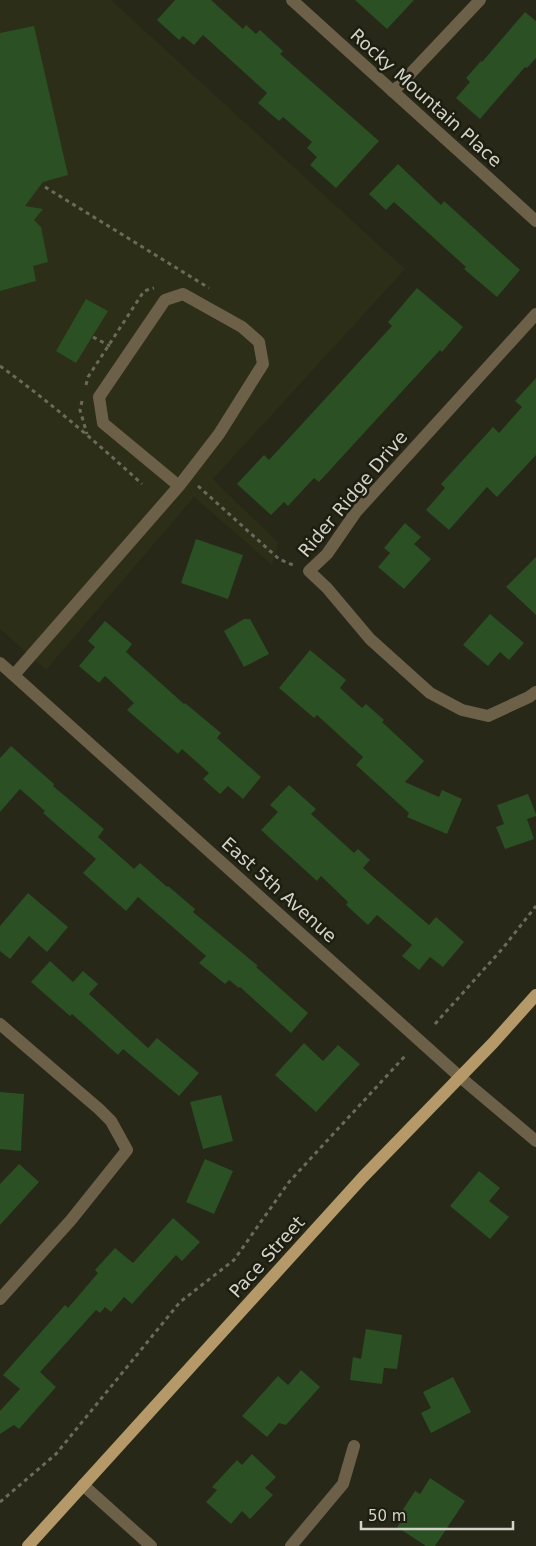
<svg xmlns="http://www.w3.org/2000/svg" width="536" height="1546" font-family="'DejaVu Sans',sans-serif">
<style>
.built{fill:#2d2e17}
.building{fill:#2a5023}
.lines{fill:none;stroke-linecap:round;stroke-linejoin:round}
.path{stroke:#6a6b5d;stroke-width:3;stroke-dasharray:4 4;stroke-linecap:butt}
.minor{stroke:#6d6049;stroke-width:12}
.major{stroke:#b59969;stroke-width:12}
.labels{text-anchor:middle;stroke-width:5;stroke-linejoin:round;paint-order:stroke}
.street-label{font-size:18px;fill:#d3d3ca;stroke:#1d1e0f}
</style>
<rect width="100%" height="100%" fill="#272818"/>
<!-- built -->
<path class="built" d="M 0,0 L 111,0 L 405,269 L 213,479 L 278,543 L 272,565 L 194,497 L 46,670 L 0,629 Z"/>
<!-- building -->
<path class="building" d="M 175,0 L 211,0 L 243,29 L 246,25 L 256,34 L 260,30 L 283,51 L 280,54 L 379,141 L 336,188 L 310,165 L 317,157 L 307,148 L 312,142 L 283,117 L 279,121 L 258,103 L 267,93 L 203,35 L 194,45 L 183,36 L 179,40 L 157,20 Z
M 355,0 L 414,0 L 387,29 Z
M 525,12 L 536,21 L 536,58 L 527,68 L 525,67 L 480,119 L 456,98 L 470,82 L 466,78 L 481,61 L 482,62 Z
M 34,26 L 68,175 L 43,182 L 25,206 L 43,209 L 34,220 L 41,227 L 48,262 L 33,266 L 36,281 L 0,291 L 0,33 Z
M 398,164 L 441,205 L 444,201 L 520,270 L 497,297 L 464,269 L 466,267 L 394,202 L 386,210 L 369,194 Z
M 417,288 L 463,327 L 442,352 L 440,350 L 319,482 L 314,478 L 288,506 L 284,502 L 271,515 L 237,484 L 264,455 L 269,460 L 392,326 L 388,322 Z
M 86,299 L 108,311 L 76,363 L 56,351 Z
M 536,378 L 536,455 L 497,497 L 487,487 L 449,530 L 426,510 L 445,488 L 441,484 L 493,427 L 499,433 L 522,407 L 515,401 Z
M 405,523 L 421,537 L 414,544 L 431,559 L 404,589 L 378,567 L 390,553 L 384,548 Z
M 196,539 L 243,555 L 228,599 L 181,583 Z
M 536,557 L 536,615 L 506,587 Z
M 490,614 L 524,643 L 509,660 L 500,652 L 488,666 L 463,645 Z
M 244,619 L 250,619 L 269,654 L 244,667 L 224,631 Z
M 105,621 L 132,644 L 126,652 L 184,704 L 185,703 L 221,733 L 217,738 L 261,777 L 243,799 L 228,786 L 220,794 L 203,779 L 209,773 L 182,749 L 178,754 L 127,710 L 134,703 L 105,676 L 99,683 L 79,666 L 95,647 L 88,641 Z
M 310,650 L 346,680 L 340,688 L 362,708 L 366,704 L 384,720 L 382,722 L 424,761 L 405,782 L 439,797 L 442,790 L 462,799 L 447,834 L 407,817 L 409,813 L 356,765 L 363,757 L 317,715 L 314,718 L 279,688 Z
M 11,746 L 54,784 L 53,786 L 104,829 L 98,837 L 134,869 L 140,863 L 167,887 L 168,886 L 195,909 L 193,912 L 258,966 L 256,967 L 308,1013 L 291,1033 L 240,987 L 239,988 L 229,980 L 225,984 L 199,963 L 206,956 L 138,897 L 126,911 L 83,873 L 96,859 L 43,813 L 45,811 L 20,789 L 0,812 L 0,758 Z
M 289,785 L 316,809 L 311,814 L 354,853 L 358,849 L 370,860 L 363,868 L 429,925 L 436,917 L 464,942 L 443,967 L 430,957 L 419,970 L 402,956 L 412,945 L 377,915 L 368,925 L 346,905 L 348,902 L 321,876 L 317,881 L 261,830 L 278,812 L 270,805 Z
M 528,794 L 536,814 L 536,816 L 527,819 L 534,839 L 505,849 L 496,827 L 504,824 L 497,805 Z
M 28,893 L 68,927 L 47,952 L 29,936 L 10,959 L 0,951 L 0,926 Z
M 50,961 L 73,982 L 83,971 L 98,984 L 89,994 L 148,1048 L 157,1038 L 199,1073 L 179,1096 L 123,1049 L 118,1055 L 72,1014 L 70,1016 L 31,982 Z
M 304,1043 L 323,1061 L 338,1045 L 360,1064 L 316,1112 L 275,1075 Z
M 0,1092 L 24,1094 L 21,1151 L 0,1149 Z
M 221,1095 L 233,1141 L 203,1149 L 190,1102 Z
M 205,1159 L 233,1171 L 214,1214 L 186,1202 Z
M 19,1164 L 39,1182 L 0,1225 L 0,1184 Z
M 479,1171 L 500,1188 L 489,1201 L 509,1217 L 490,1239 L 450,1206 Z
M 173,1218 L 200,1242 L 182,1261 L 176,1255 L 132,1304 L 124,1297 L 111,1312 L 105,1307 L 100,1313 L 96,1310 L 40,1372 L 56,1387 L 19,1429 L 14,1425 L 0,1434 L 0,1411 L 20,1389 L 3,1375 L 65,1305 L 68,1308 L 98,1273 L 95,1270 L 115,1248 L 133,1263 Z
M 366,1329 L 402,1335 L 397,1369 L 384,1368 L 382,1384 L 350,1380 L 353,1357 L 361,1359 Z
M 301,1370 L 320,1387 L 286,1425 L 279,1423 L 267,1437 L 242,1416 L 278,1376 L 288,1385 Z
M 453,1377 L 471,1412 L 431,1433 L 421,1413 L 431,1408 L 423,1392 Z
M 252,1454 L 276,1477 L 265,1488 L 273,1495 L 250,1519 L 242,1511 L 231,1524 L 206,1502 L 217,1490 L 212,1487 L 237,1460 L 242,1465 Z
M 430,1478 L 465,1501 L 435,1546 L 426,1546 L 397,1527 L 404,1517 L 400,1514 L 415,1491 L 420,1494 Z"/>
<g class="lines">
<!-- path -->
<path class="path" d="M 45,187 L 209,288
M 93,337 L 110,346
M 0,366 C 50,402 96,442 142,484
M 86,385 L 88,377 L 144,291 L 154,288
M 82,401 L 80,410 L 87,434
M 198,486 L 279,559 L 295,566
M 435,1024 L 503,948 L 536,906
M 0,1502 L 56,1454 L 180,1302 L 234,1260 L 289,1182 L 405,1056"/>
<!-- minor -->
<path class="minor" d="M 292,0 L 536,221
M 393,92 L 480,0
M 536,314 L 356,512 L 327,554 L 309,571 L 327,588 L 370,639 L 430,693 L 462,710 L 488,716 L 529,697 L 536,692
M 0,663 L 460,1077 L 536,1141
M 14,675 L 179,486 L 219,434 L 263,364 L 259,342 L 242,327 L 183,294 L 165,300 L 99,397 L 103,423 L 179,486
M 0,1024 L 99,1109 L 111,1121 L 127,1150 L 71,1220 L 0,1299
M 83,1485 L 151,1546
M 291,1546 L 343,1484 L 354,1446"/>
<!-- major -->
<path class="major" d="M 28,1546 L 363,1177 L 493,1043 L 536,995"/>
</g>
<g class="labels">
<!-- street labels -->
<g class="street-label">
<text transform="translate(426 98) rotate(42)" y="6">Rocky Mountain Place</text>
<text transform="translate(353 494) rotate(-50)" y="6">Rider Ridge Drive</text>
<text transform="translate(279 890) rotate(42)" y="6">East 5th Avenue</text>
<text transform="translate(267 1257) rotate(-48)" y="6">Pace Street</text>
</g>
</g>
<!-- scale -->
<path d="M361 1521v8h152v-8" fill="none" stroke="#d3d3ca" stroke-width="2.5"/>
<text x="368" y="1521" font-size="15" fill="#d3d3ca" stroke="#1d1e0f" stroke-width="4" paint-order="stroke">50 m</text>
</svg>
